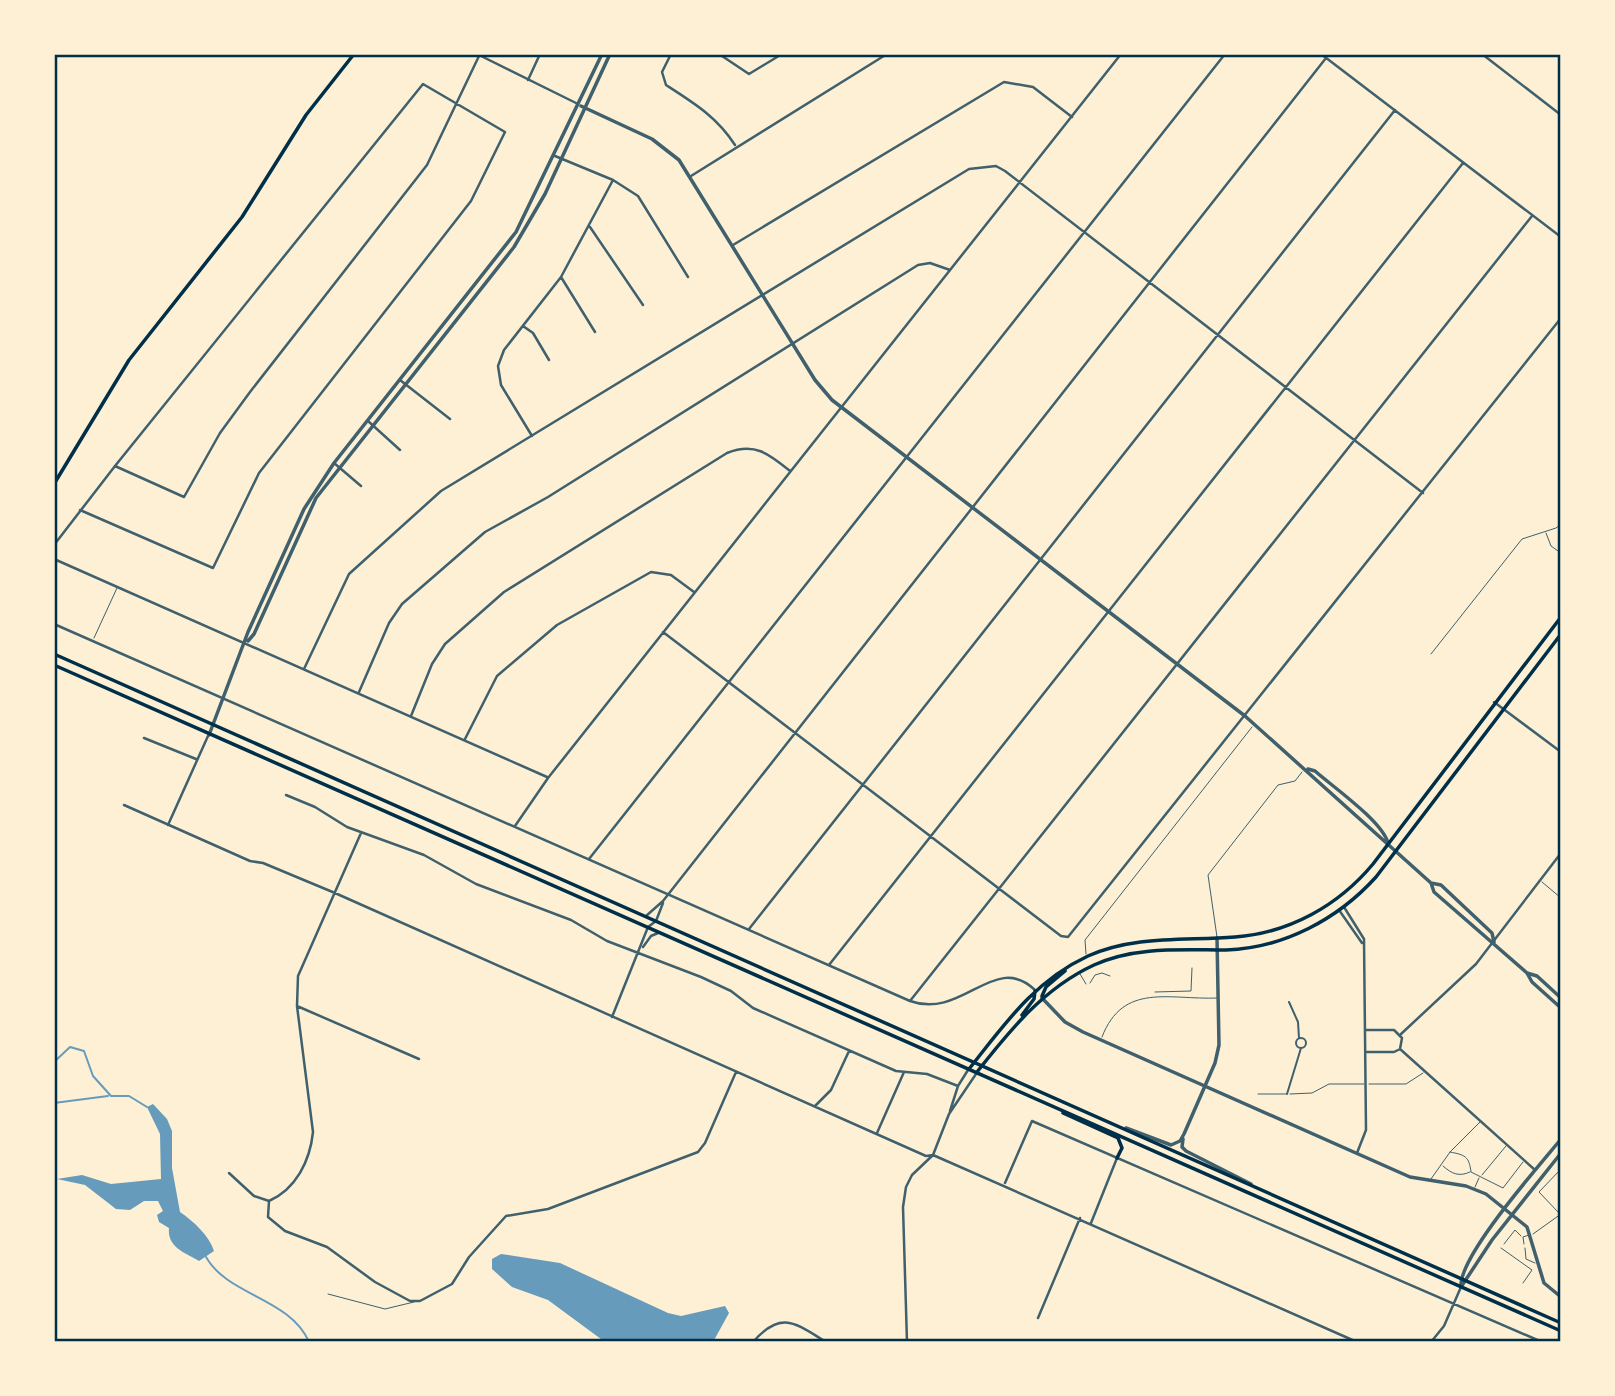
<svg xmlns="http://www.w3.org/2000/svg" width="1615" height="1396" font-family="'Alegreya Sans',sans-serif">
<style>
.water{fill:#669bbc}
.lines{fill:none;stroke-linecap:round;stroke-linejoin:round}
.stream{stroke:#669bbc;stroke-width:2}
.service{stroke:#3f606c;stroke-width:1}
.pedestrian{stroke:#3f606c;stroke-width:2}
.minor{stroke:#3f606c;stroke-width:2.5}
.tertiary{stroke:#3f606c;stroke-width:3.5}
.secondary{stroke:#003049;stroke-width:3.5}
.primary{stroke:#003049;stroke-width:3.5}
.neatline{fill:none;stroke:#003049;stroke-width:2.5}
</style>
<rect width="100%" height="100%" fill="#fdf0d5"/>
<!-- water -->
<path class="water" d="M 153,1104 L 167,1119 L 172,1131 L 172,1168 L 180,1212 C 193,1221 209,1235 214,1251 L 199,1261 C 186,1253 167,1248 169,1228 L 159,1222 L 157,1215 L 163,1211 L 158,1201 L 144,1201 L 130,1210 L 116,1209 L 85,1185 L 57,1179 L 82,1175 L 111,1184 L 161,1179 L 160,1134 L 147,1107 Z
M 501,1254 L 560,1263 L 668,1313 L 681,1316 L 725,1306 L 729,1313 L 713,1342 L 605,1342 L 548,1300 L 512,1287 L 492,1269 L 492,1259 Z"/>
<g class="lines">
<!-- stream -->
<path class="stream" d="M 54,1062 L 70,1047 L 84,1051 L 93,1076 L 111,1096 L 129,1096 L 147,1107
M 54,1103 L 108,1096
M 206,1257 C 228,1296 290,1298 309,1342"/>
<!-- service -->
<path class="service" d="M 1546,533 L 1551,546 L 1561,553
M 94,638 L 117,588
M 1431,654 L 1522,539 L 1556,528 L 1561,524
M 1542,882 L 1561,898
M 1217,937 L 1208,875 L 1278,785 L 1295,781 L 1302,772
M 1086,954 L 1085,940 L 1252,727
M 1080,974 L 1086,984
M 1090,983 L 1095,975 L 1102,973 L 1110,976
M 1155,992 L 1191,991 L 1192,968
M 1102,1037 C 1123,982 1169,1000 1217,998
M 1369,1084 L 1406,1084 L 1423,1073
M 1258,1094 L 1286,1094
M 1290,1094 L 1312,1093 L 1329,1084 L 1364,1084
M 1450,1152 C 1465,1155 1469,1156 1471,1172 L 1503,1188 L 1523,1162
M 1443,1166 C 1452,1174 1459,1177 1470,1172
M 1482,1175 L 1506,1146
M 1431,1179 L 1450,1152 L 1480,1122
M 1475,1187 L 1479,1178
M 1559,1213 L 1539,1192 L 1561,1169
M 1533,1234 L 1561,1214
M 1504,1244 L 1515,1230 L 1521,1236
M 1524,1244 L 1523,1237 L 1529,1235
M 1501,1248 L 1532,1270 L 1523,1283
M 1525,1248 L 1526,1259 L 1535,1263
M 328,1294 L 385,1309 L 414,1302"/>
<!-- pedestrian -->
<path class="pedestrian" d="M 1289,1002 L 1298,1022 L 1299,1038
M1296 1043a5 5 0 1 1 10 0a5 5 0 1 1-10 0Z
M 1287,1094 L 1301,1048"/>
<!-- minor -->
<path class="minor" d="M 477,54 L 578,104
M 671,54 L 662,72 L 666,85 C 694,103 717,117 735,145
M 719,54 L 749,74 L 782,54
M 1321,54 L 1561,237
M 1482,54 L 1561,115
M 528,80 L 540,54
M 555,156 L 613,180 L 638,196 L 688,277
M 691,176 L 887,54
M 590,227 L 643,305
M 733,245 L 1004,82 L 1033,87 L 1072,117
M 561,277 L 595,332
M 523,326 L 533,333 L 549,360
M 400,380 L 450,419
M 368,421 L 400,450
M 532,436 L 501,385 L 498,366 L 504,350 L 561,277 L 613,180
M 334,463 L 361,486
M 115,466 L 184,497 L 220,433 L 250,392 L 427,165 L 479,56
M 54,545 L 115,466 L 423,84 L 505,132 L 471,201 L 259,473 L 213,568 L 80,510
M 54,559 L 547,777
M 54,624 L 910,1001 C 963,1020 994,951 1035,990
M 663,632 L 1061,936 L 1068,937 L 1561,318
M 304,669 L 349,574 L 441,491 L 969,169 L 996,166 L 1005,171 L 1423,493
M 359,692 L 389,623 L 402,604 L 485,532 L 548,497 L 918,265 L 930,263 L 950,270
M 1494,702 L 1561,752
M 411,716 L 432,664 L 445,644 L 504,592 L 727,453 C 755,442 769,454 790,471
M 144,738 L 196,759
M 465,739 L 497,676 L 557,625 L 651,572 L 671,575 L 694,592
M 286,795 L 315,807 L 347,827 L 424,855 L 476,884 L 571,920 L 607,941 L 701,977 L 731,991 L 753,1008 L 896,1071 L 927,1074 L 958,1086
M 124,805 L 250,861 L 263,863 L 335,893 L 926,1156 L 933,1155 L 1357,1342
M 168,825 L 208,736
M 515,826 L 548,778 L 1121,54
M 589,859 L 1225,54
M 1344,907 L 1364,939 L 1366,1130 L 1357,1153
M 1339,910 L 1362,943
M 646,916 L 663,901 L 1326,58
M 749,929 L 1395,110
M 643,947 L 651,936 L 658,933
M 829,965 L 1463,163
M 910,1001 L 1532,216
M 297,1006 L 419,1059
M 612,1017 L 648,927 L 656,921 L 663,903
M 1366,1030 L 1394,1030 L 1402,1038 L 1400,1049 L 1394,1052 L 1366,1052
M 1401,1034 L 1476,964 L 1561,853
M 1400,1049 L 1535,1170
M 815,1106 L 831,1090 L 849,1051
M 950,1111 L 958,1086 L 968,1070
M 877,1133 L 904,1072
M 229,1173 L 254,1196 L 269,1201 C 296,1189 310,1161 313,1132 L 297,1006 L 298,976 L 361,833
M 1005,1183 L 1032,1121 L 1542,1342
M 269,1201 L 268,1217 L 285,1231 L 327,1247 L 375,1282 L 410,1301 L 420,1301 L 452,1284 L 469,1257 L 506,1216 L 548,1209 L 698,1152 L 705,1143 L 736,1072
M 1091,1223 L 1117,1158
M 1038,1318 L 1080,1218
M 753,1342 C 781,1310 795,1323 826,1342
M 907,1342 L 903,1207 L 906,1187 L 912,1175 L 933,1155 L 949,1114 L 976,1074
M 1431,1342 L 1444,1326 L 1461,1287"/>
<!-- tertiary -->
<path class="tertiary" d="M 581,106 L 652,139 L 679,160 L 815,380 L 832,400 L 1245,716 L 1431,883
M 248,641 L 254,634 L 316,498 L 514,247 L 545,194 L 610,54
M 209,735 L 248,632 L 304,509 L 334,463 L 516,232 L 602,54
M 1308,769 L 1315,771 C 1333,787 1382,821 1388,843
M 1494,942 L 1492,933 L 1441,885 L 1431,883 L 1434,892 L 1527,973 L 1532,982 L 1561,1008
M 1527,973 L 1537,976 L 1561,998
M 1042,998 L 1065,1022 L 1083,1032 L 1410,1177 L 1466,1186 L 1486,1194 L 1527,1227 L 1544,1283 L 1561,1297
M 1126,1128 L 1171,1145 L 1180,1141 L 1184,1134 L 1215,1063 L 1219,1045 L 1217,938
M 1183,1139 L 1182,1147 L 1186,1151 L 1251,1184
M 1461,1287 C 1458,1257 1539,1166 1561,1139
M 1461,1287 L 1492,1240 L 1561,1153"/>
<!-- secondary -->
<path class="secondary" d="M 54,484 L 129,360 L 242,217 L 306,115 L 354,54"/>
<!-- primary -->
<path class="primary" d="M 54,654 L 1561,1323
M 54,665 L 1561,1331
M 1042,996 L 1046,987 L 1065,971
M 1022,1015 L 1034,999 L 1035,991
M 969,1069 C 1004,1025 1034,981 1088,956 C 1135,935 1185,941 1235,937 C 1289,933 1338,906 1373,864 L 1561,617
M 977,1072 C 1010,1030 1044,988 1094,965 C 1135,946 1182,950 1226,950 C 1284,948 1338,919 1376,877 L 1561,634
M 1063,1113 L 1118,1138 L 1122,1148 L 1117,1158"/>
</g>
<!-- border -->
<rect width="1615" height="1396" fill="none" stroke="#fdf0d5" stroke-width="112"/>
<rect x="56" y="56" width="1503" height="1284" class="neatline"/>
</svg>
